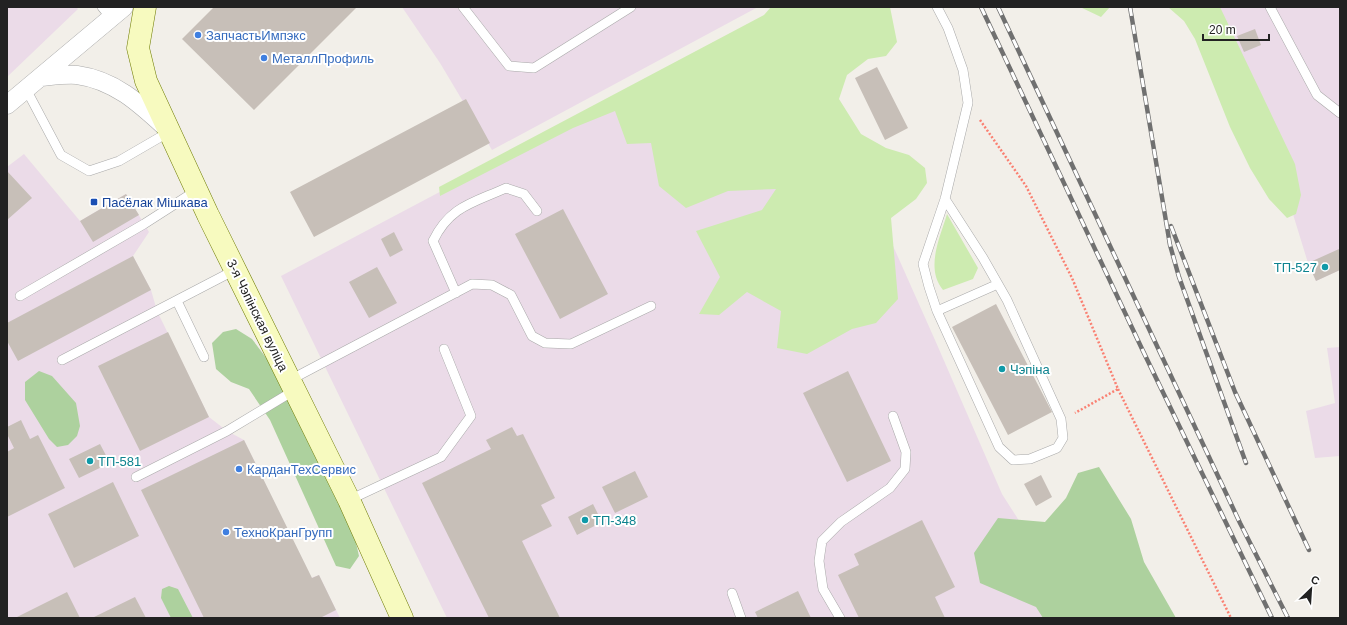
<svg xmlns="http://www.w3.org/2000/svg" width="1347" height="625" font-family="Arial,sans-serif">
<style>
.industrial{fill:#ebdbe8}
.grass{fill:#cdebb0}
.forest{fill:#add19e}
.building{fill:#c7bfb8}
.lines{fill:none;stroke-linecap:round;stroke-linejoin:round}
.lane-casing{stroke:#a9a9a9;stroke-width:10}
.street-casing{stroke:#a9a9a9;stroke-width:19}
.secondary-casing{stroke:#707d05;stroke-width:23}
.path{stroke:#fa8072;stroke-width:2.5;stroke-dasharray:2 2;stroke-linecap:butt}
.lane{stroke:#fff;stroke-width:9}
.street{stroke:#fff;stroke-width:18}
.secondary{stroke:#f7fabf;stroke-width:22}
.rail-casing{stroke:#707070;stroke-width:4.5}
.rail{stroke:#fff;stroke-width:3;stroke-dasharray:9;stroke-linecap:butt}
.shop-dot{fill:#3f7fe0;stroke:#fff;stroke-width:1.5}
.transit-dot{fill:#1a4fb4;stroke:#fff;stroke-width:1.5}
.culture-dot{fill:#0f9aa8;stroke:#fff;stroke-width:1.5}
.labels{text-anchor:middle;stroke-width:4;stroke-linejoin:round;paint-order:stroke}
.shop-label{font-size:13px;fill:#366cbe;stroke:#fff;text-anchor:start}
.transit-label{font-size:13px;fill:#164399;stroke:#fff;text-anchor:start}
.culture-label{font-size:13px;fill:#0d838f;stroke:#fff;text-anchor:start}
.street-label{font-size:13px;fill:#222;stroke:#fff}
</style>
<rect width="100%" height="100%" fill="#f2efe9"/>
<!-- industrial -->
<path class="industrial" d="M 7,7 L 76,7 L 78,9 L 7,77 Z
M 402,7 L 758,7 L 492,150 L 440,63 Z
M 1207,7 L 1340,7 L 1340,270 L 1316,281 L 1308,263 L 1284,185 Z
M 787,8 L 935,340 L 1002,494 L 1081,618 L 447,618 L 281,276 Z
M 24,154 L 80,221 L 126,194 L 149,232 L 133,256 L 151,290 L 157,311 L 209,417 L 227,431 L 244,440 L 311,578 L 319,575 L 340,618 L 7,618 L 7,167 Z
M 1340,347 L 1340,456 L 1315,458 L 1306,411 L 1335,403 L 1327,348 Z"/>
<!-- grass -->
<path class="grass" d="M 771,7 L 890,7 L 897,42 L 886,56 L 868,59 L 847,75 L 839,99 L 861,134 L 886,148 L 909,155 L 925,168 L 927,183 L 916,199 L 891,218 L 898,299 L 876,323 L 852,329 L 807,354 L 777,348 L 781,311 L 747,292 L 719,315 L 699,314 L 720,277 L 696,231 L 762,210 L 776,189 L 728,191 L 686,208 L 659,186 L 651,143 L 627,144 L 615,111 L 573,128 L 440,196 L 439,187 L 764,15 Z
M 1080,7 L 1110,7 L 1101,17 Z
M 1168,7 L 1220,7 L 1295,164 L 1301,195 L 1296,214 L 1287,218 L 1269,199 L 1250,168 L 1230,127 L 1195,39 L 1184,21 Z
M 947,214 L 978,268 L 973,279 L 943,290 C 925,268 940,238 947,214 Z"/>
<!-- forest -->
<path class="forest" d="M 236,329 L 252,339 L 273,367 L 354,534 L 359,556 L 350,569 L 336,566 L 270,420 L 249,389 L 231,382 L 216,369 L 212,343 L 223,332 Z
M 39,371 L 52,376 L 76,403 L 80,426 L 77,436 L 68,445 L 57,447 L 49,439 L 25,400 L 25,382 Z
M 1099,467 L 1131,519 L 1144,562 L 1176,618 L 1043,618 L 1036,607 L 980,583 L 974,553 L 998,518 L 1045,522 L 1066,498 L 1078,473 Z
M 169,586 L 178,589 L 193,618 L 171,618 L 161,598 L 162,589 Z"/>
<!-- building -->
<path class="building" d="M 214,7 L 357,7 L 254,110 L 182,39 Z
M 1255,29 L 1261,45 L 1244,52 L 1237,36 Z
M 877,67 L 908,128 L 885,140 L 855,78 Z
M 466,99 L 490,143 L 314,237 L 290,192 Z
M 7,171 L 32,198 L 7,220 Z
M 126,194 L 139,215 L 93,242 L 80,221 Z
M 563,209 L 608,294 L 560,319 L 515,234 Z
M 394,232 L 403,250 L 390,257 L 381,239 Z
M 1339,249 L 1340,270 L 1316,281 L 1308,263 Z
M 133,256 L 151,290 L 18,361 L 7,341 L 7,323 Z
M 377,267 L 397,303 L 369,318 L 349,282 Z
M 996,304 L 1052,412 L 1008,435 L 952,327 Z
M 168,332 L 209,417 L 140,451 L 98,366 Z
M 848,371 L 891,461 L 847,482 L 803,393 Z
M 21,420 L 30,439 L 38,435 L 65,488 L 7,517 L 7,452 L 14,448 L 7,434 L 7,427 Z
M 512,427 L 517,436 L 523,434 L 555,498 L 541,505 L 552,526 L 522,541 L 560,618 L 489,618 L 422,483 L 491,449 L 486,440 Z
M 244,440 L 312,578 L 319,575 L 336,610 L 320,618 L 204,618 L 141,490 Z
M 100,444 L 110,463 L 79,478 L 69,459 Z
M 635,471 L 648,497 L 615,513 L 602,487 Z
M 1041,475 L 1052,497 L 1036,506 L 1024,484 Z
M 113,482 L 139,536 L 74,568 L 48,514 Z
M 593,504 L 602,522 L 577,535 L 568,517 Z
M 922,520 L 955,587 L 935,597 L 945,618 L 859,618 L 838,575 L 859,565 L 854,554 Z
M 798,591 L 811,618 L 758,618 L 755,612 Z
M 67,592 L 80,618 L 15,618 Z
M 135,597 L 146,618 L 92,618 Z"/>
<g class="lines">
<!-- lane casing -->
<g class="lane-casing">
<path id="lane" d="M 102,7 L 111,18
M 463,7 L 509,66 L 534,68 L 631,7
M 937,7 L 948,28 L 963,70 L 968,103 L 945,199 L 923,264 L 929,287 L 937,311 L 999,447 L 1013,460 L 1030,459 L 1057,448 L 1063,438 L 1061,419 L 1007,300 L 983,258 L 945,199
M 1270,7 L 1317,95 L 1340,113
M 26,89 L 61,155 L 89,171 L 119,161 L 169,132
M 456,293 L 433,241 C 450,206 473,203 506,188 L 524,194 L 537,211
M 20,296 L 144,224 L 197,190
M 177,301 L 204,357
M 937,311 L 998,284
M 62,360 L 235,270
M 290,380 L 472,284 L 492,285 L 511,295 L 532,336 L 545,343 L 571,344 L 651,306
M 136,477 L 227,431 L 295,390
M 349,500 L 441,457 L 471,416 L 444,349
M 732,593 L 741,618
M 840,618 L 823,589 L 819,561 L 822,541 L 841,522 L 890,488 L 905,469 L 906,452 L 893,416"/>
</g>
<!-- street casing -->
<g class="street-casing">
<path id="street" d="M 41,77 C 52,76 66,74 77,75 C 114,80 139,103 165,127
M 7,105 L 124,7"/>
</g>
<!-- secondary casing -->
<g class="secondary-casing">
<path id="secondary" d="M 145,7 L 138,48 L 146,81 L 208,215 L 349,500 L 402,618"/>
</g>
<!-- path -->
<path class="path" d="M 980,120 L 1026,186 L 1072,278 L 1118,389 L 1075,413
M 1118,389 L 1231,618"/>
<!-- lane -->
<use href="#lane" class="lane"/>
<!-- street -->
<use href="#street" class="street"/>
<!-- secondary -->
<use href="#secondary" class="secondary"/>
<!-- rail casing -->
<g class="rail-casing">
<path id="rail" d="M 981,7 L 1143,351 L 1272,618
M 998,7 L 1240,523 L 1288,618
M 1130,7 L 1170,245 L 1179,277 L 1246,463
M 1171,226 L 1235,392 L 1309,550"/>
</g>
<!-- rail -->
<use href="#rail" class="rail"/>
</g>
<!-- markers -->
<g class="shop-dot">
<circle cx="198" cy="35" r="4"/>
<circle cx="264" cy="58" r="4"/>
<circle cx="239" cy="469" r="4"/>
<circle cx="226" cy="532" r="4"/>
</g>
<rect class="transit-dot" x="90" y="198" width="8" height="8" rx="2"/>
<g class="culture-dot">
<circle cx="1325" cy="267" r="4"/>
<circle cx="1002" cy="369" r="4"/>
<circle cx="90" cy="461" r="4"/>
<circle cx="585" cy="520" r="4"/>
</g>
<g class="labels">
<!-- shop labels -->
<g class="shop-label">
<text x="206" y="40">ЗапчастьИмпэкс</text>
<text x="272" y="63">МеталлПрофиль</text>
<text x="247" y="474">КарданТехСервис</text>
<text x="234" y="537">ТехноКранГрупп</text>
</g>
<!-- transit labels -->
<g class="transit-label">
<text x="102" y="207">Пасёлак Мішкава</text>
</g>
<!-- culture labels -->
<g class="culture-label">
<text x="1317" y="272" text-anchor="end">ТП-527</text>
<text x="1010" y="374">Чэпіна</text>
<text x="98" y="466">ТП-581</text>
<text x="593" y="525">ТП-348</text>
</g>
<!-- street labels -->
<g class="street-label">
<text transform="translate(258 315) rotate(64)" y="5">3-я Чэпінская вуліца</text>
</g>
</g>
<!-- border -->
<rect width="1347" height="625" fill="none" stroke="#222222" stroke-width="16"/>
<!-- north arrow -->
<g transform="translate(1311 589) rotate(25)" stroke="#ffffff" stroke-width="3" paint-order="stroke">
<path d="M0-3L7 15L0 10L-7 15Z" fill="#222222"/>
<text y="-6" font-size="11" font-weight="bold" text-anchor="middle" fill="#222222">С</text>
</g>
<!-- scale -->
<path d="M1203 34v6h66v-6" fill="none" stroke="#222222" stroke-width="2"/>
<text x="1209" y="34" font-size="12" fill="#222222" stroke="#ffffff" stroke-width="3" paint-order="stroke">20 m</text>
</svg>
